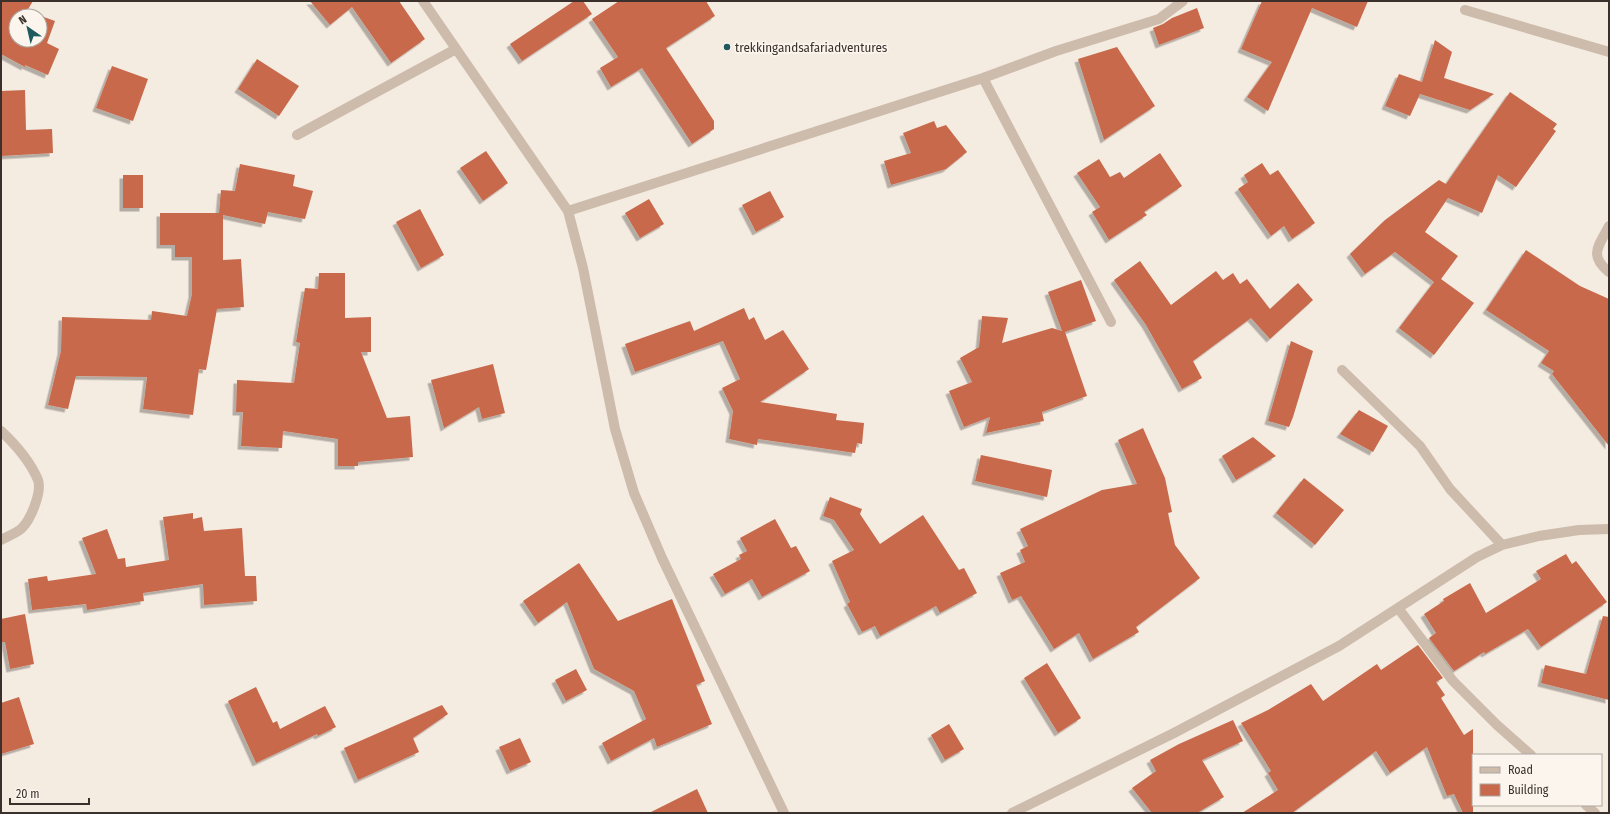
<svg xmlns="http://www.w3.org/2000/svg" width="1610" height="814" font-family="'Fira Sans Condensed',sans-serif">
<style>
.building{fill:#c8694b;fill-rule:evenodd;filter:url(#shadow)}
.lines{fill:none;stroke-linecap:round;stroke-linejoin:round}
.street{stroke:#cdbbac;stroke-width:10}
.poi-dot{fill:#1f5a5e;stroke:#fbf5ee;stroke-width:1.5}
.labels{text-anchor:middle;stroke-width:3.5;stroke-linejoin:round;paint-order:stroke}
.poi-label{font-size:13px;fill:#3b302b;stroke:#fbf5ee;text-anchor:start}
</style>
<defs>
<filter id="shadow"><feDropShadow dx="-3.5" dy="3.5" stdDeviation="0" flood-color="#0004"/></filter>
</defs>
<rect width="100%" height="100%" fill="#f4ebe1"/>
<!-- building -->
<path class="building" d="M 1,1 L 33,1 L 27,11 L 55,21 L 47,43 L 59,49 L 48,75 L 25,65 L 25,67 L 1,54 ZM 16,16 L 40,16 L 40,40 L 16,40 Z
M 310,1 L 399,1 L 425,39 L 391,63 L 352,7 L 330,25 Z
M 574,1 L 583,1 L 592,14 L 522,61 L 510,44 Z
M 619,1 L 706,1 L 715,16 L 666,48 L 714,121 L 714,129 L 692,144 L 642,68 L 611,87 L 600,68 L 618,57 L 592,19 Z
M 1262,1 L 1368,1 L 1357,27 L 1312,8 L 1268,111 L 1247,97 L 1272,62 L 1241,49 Z
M 1197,8 L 1204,28 L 1159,45 L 1153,28 L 1163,24 L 1172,18 Z
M 1435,40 L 1452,52 L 1444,78 L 1494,94 L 1470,110 L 1420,94 L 1410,116 L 1385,106 L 1399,74 L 1422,82 Z
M 1117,47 L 1155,106 L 1104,140 L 1078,59 Z
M 257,59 L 299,86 L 279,116 L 238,89 Z
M 112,66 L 148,79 L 133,121 L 96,108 Z
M 25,90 L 26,130 L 52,129 L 53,153 L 1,156 L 1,91 Z
M 1510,92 L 1557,124 L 1553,129 L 1556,131 L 1516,187 L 1498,175 L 1482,213 L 1448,198 L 1425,232 L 1458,256 L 1441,279 L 1474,303 L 1434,355 L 1399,328 L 1434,282 L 1395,252 L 1365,274 L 1350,254 L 1385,220 L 1439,180 L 1446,184 Z
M 934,121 L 937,128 L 946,125 L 967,152 L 946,169 L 891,185 L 884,161 L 911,153 L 903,133 Z
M 486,151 L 508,183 L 483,201 L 460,168 Z
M 1160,153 L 1182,186 L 1144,212 L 1147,215 L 1109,240 L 1092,212 L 1100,207 L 1077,173 L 1099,159 L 1110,177 L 1120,172 L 1124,178 Z
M 1262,163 L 1270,175 L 1278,170 L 1315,223 L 1292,239 L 1284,226 L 1271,236 L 1238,189 L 1248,182 L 1244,175 Z
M 240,164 L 295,175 L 293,186 L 313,191 L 305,219 L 268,212 L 265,224 L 223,215 L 223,260 L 241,259 L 244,307 L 217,309 L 206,370 L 199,369 L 193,415 L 143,409 L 147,377 L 76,376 L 68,409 L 48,405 L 61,351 L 62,317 L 151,320 L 152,311 L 187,316 L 192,294 L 192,257 L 175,257 L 175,245 L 160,245 L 160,213 L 219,213 L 221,190 L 235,191 Z
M 123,175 L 143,175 L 143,208 L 123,208 Z
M 770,191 L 784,217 L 756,232 L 742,205 Z
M 649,199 L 664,224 L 640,238 L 625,213 Z
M 420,209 L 444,255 L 421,268 L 396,222 Z
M 1526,250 L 1580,286 L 1609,299 L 1609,446 L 1552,374 L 1554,371 L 1541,363 L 1549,351 L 1486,310 Z
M 1140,261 L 1171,305 L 1216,271 L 1223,280 L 1233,273 L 1240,284 L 1247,279 L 1270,309 L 1298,283 L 1313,300 L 1270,339 L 1251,318 L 1193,361 L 1202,378 L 1182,389 L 1146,325 L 1114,280 Z
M 319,273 L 345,273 L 345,318 L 371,317 L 371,352 L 361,352 L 387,418 L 410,416 L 413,457 L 358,462 L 358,466 L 338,466 L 338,439 L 283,431 L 282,448 L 241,446 L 243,412 L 236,412 L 237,380 L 294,383 L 300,343 L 296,342 L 305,288 L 318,289 Z
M 1081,280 L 1096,321 L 1065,332 L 1087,396 L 1042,412 L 1044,421 L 986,433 L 990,417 L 964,427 L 949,391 L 972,382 L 960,358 L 979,347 L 982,316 L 1008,318 L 1002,343 L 1052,328 L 1062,331 L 1048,292 Z
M 744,308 L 749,320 L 754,317 L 765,340 L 783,330 L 809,369 L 760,402 L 837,414 L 836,420 L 864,423 L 862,444 L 857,443 L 855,453 L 758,439 L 757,445 L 729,439 L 733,411 L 722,388 L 740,379 L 723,341 L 635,372 L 625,344 L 690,321 L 694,331 Z
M 1291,341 L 1313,351 L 1293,417 L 1289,427 L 1268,421 Z
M 493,364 L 505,413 L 482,419 L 479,407 L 444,428 L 431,380 Z
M 1359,410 L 1388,426 L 1373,452 L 1340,434 Z
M 1143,428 L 1165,478 L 1172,512 L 1168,513 L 1175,545 L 1200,578 L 1136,627 L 1139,632 L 1093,659 L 1079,633 L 1054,649 L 1021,596 L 1012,600 L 1000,573 L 1025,562 L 1020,550 L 1028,546 L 1020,529 L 1102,490 L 1137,484 L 1118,440 Z
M 1253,437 L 1276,456 L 1236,480 L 1222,456 Z
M 981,455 L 1052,470 L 1047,497 L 975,481 Z
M 1304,478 L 1344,510 L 1315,545 L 1276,513 Z
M 830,497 L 862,509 L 860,514 L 880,544 L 923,515 L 959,570 L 964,568 L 977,593 L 940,613 L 936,606 L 880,636 L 875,626 L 862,632 L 847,604 L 850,602 L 832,561 L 854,550 L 834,520 L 823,516 Z
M 193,513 L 193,519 L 202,517 L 204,531 L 242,528 L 245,576 L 256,576 L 257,601 L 204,605 L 203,584 L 143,593 L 144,601 L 87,610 L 86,604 L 32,610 L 28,579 L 47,576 L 48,581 L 96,574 L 82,538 L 107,529 L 118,559 L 125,558 L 126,567 L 169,560 L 163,517 Z
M 775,519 L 791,548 L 796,546 L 810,571 L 762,597 L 752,579 L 725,594 L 713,574 L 741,559 L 739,555 L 747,551 L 740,538 Z
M 1566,554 L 1572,564 L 1576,561 L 1607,602 L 1541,647 L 1528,629 L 1485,654 L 1484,652 L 1454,671 L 1429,638 L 1436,633 L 1424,614 L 1444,601 L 1443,599 L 1470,583 L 1486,613 L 1541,579 L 1536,571 Z
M 579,563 L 618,621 L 672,599 L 705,681 L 696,685 L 712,724 L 657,747 L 654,738 L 611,761 L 602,743 L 646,719 L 634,691 L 594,669 L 567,602 L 538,623 L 523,601 Z
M 25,614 L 34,664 L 10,669 L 5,642 L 1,642 L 1,619 Z
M 1603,616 L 1609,617 L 1609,700 L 1541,683 L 1545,665 L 1586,674 Z
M 1418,645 L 1443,678 L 1436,682 L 1445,695 L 1441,698 L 1464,735 L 1473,729 L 1473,813 L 1463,813 L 1454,794 L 1447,796 L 1427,747 L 1390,773 L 1376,751 L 1292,813 L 1242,813 L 1278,790 L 1268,773 L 1271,771 L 1241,723 L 1268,710 L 1311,684 L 1323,701 L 1377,664 L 1381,670 Z
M 1047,663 L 1081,718 L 1058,733 L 1024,678 Z
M 576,669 L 587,690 L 566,701 L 555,680 Z
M 256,687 L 273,723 L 277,721 L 280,729 L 325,706 L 336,727 L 318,736 L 317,734 L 256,763 L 228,701 Z
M 19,697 L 34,744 L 1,754 L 1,703 Z
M 442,705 L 448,714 L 413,738 L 419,752 L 358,780 L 344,748 Z
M 1233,720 L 1243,741 L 1202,760 L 1224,797 L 1197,813 L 1152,813 L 1132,788 L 1156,771 L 1150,760 L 1179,744 Z
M 949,724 L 964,749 L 945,760 L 931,735 Z
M 520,738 L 531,762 L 510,771 L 499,747 Z
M 697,789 L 708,813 L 649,813 Z"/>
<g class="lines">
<!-- street -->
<path class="street" d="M 423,1 L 568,211 L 583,268 L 615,429 L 634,493 L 662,558 L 784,813
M 1465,10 L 1609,52
M 983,78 L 1111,322
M 297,135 L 456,49
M 568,211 L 983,78 L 1056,51 L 1159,19 L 1183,1
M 1609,226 C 1599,246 1588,255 1609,272
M 1342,370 L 1420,446 L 1450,489 L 1502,545
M 1,431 C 16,445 30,461 38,480 C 42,492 31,519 22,528 C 17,533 8,536 1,540
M 1398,608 L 1453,681 L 1497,725 L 1531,755
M 1586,805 L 1595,813
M 1012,813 L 1174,733 L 1339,646 L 1477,557 L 1502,545 L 1539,536 L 1579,530 L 1609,529"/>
</g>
<!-- markers -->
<circle class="poi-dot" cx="727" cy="47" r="4"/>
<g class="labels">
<!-- poi labels -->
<g class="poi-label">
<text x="735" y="52">trekkingandsafariadventures</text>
</g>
</g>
<!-- border -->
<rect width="1610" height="814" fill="none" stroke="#3b302b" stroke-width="4"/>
<!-- legend -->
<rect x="1472" y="754" width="130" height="52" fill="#fbf5ee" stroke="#aea6a0"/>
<rect x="1480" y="767" width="20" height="6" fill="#cdbbac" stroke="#aea6a0"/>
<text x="1508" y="774" font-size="12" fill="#3b302b">Road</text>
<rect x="1480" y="784" width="20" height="12" fill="#c8694b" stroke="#aea6a0"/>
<text x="1508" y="794" font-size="12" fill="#3b302b">Building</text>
<!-- north arrow -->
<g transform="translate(28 28) rotate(326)"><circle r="19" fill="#fbf5ee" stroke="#aea6a0"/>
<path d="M0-3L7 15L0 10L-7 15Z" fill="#1f5a5e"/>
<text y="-6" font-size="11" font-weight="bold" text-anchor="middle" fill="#3b302b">N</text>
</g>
<!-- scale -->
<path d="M10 798v6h79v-6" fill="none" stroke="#3b302b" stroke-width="2"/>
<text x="16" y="798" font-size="12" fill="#3b302b" stroke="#fbf5ee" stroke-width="3" paint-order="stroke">20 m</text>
</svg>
